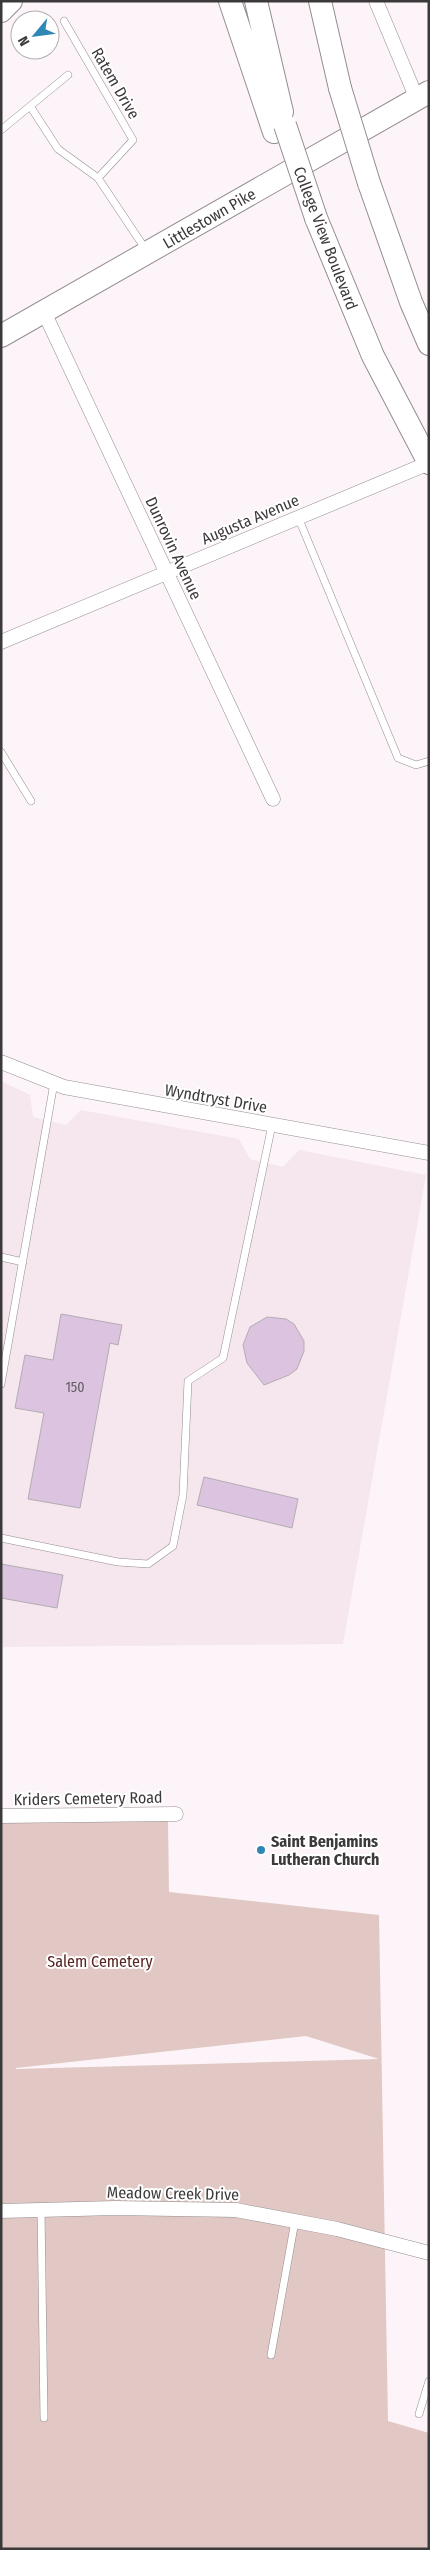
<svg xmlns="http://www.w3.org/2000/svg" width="430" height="2550" font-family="'Fira Sans Condensed',sans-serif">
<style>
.built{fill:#f6e6ee}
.green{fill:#e1c8c4;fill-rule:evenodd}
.building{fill:#dcc3df;stroke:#b2adb3}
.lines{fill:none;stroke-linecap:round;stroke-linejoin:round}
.service-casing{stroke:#948d91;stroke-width:8}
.minor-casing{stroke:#948d91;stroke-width:15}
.trunk-casing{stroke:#948d91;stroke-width:24}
.service{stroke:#fff;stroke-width:7}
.minor{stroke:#fff;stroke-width:14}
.trunk{stroke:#fff;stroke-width:22}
.trunk-bridge-casing{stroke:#948d91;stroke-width:24;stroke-linecap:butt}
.trunk-bridge{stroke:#fff;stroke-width:22}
.poi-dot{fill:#3086b5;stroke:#fff;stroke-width:2}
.labels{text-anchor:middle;stroke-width:4;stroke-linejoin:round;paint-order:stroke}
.number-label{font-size:14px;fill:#645c63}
.street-label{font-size:16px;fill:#3c393a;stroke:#fff}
.poi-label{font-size:16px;font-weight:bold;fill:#3c393a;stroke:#fff;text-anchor:start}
.park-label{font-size:16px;fill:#57241f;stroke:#fff}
</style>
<rect width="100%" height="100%" fill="#fcf4f8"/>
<!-- built -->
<path class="built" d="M 1,1081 L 30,1095 L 33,1117 L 66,1125 L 81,1110 L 239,1139 L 250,1159 L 283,1167 L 299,1150 L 426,1175 L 343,1644 L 1,1647 Z"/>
<!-- green -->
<path class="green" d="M 168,1819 L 169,1892 L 379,1915 L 388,2421 L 429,2433 L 429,2549 L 1,2549 L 1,1821 ZM 306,2036 L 379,2059 L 16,2069 L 16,2068 Z"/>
<!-- building -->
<path class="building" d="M 61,1314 L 122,1325 L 118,1345 L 110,1343 L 80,1508 L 28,1499 L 44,1413 L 15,1408 L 25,1355 L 53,1360 Z
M 267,1317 L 286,1319 L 294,1324 L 304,1341 L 304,1351 L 297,1369 L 289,1375 L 264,1385 L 247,1363 L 243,1345 L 250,1327 Z
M 204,1477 L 298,1499 L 292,1528 L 197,1505 Z
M 1,1564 L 63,1575 L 57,1608 L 1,1598 Z"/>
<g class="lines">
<!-- service casing -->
<g class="service-casing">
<path id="service" d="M 64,21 L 133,140 L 98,178 L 146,250
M 30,106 L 58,149 L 98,178
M 1,130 L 68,75
M 298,517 L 398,758 L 416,765 L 429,761
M 1,752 L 31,801
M 1,1257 L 23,1262
M 1,1384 L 54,1083
M 1,1538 L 118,1562 L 148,1564 L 173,1546 L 183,1495 L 188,1381 L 223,1358 L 272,1125
M 41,2210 L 44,2418
M 271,2355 L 295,2221
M 419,2414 L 429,2381"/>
</g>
<!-- minor casing -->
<g class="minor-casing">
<path id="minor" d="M 376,1 L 417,99
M 44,312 L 273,799
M 1,642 L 429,463
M 1,1062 L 64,1087 L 429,1153
M 1,1816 L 176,1814
M 1,2211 L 115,2208 L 236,2210 L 337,2229 L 429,2253"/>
</g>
<!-- trunk casing -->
<g class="trunk-casing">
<path id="trunk" d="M 230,1 L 274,132
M 256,1 L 282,112
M 320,1 L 340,88
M 1,11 L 11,1
M 369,183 L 411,302 L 429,344
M 316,218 L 373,356 L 429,463
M 1,336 L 429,92"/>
</g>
<!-- service -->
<use href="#service" class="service"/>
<!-- minor -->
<use href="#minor" class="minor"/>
<!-- trunk -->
<use href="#trunk" class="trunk"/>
<!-- trunk-bridge casing -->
<g class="trunk-bridge-casing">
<path id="trunk-bridge" d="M 340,88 L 369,183
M 285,125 L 316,218"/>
</g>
<!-- trunk-bridge -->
<use href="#trunk-bridge" class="trunk-bridge"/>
</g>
<!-- markers -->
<circle class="poi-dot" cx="261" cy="1850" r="5"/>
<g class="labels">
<!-- number labels -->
<g class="number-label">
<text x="75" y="1392">150</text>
</g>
<!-- street labels -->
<g class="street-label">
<text transform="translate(116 83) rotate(60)" y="6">Ratem Drive</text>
<text transform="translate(209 218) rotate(-30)" y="6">Littlestown Pike</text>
<text transform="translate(326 238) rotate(69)" y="6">College View Boulevard</text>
<text transform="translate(250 519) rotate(-23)" y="6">Augusta Avenue</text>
<text transform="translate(174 548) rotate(65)" y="6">Dunrovin Avenue</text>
<text transform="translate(216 1098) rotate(10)" y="6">Wyndtryst Drive</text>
<text transform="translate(88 1798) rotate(-1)" y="6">Kriders Cemetery Road</text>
<text transform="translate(173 2193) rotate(1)" y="6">Meadow Creek Drive</text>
</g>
<!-- poi labels -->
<g class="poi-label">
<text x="271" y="1847">Saint Benjamins<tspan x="271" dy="18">Lutheran Church</tspan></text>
</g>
<!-- park labels -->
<g class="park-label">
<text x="100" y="1967">Salem Cemetery</text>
</g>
</g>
<!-- border -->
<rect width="430" height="2550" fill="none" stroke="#3c393a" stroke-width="5"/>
<!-- north arrow -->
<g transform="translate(35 35) rotate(241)"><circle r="24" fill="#ffffff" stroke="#b1b0b0"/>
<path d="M0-4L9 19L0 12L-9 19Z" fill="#3086b5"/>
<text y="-8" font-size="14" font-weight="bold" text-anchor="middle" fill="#3c393a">N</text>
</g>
</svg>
